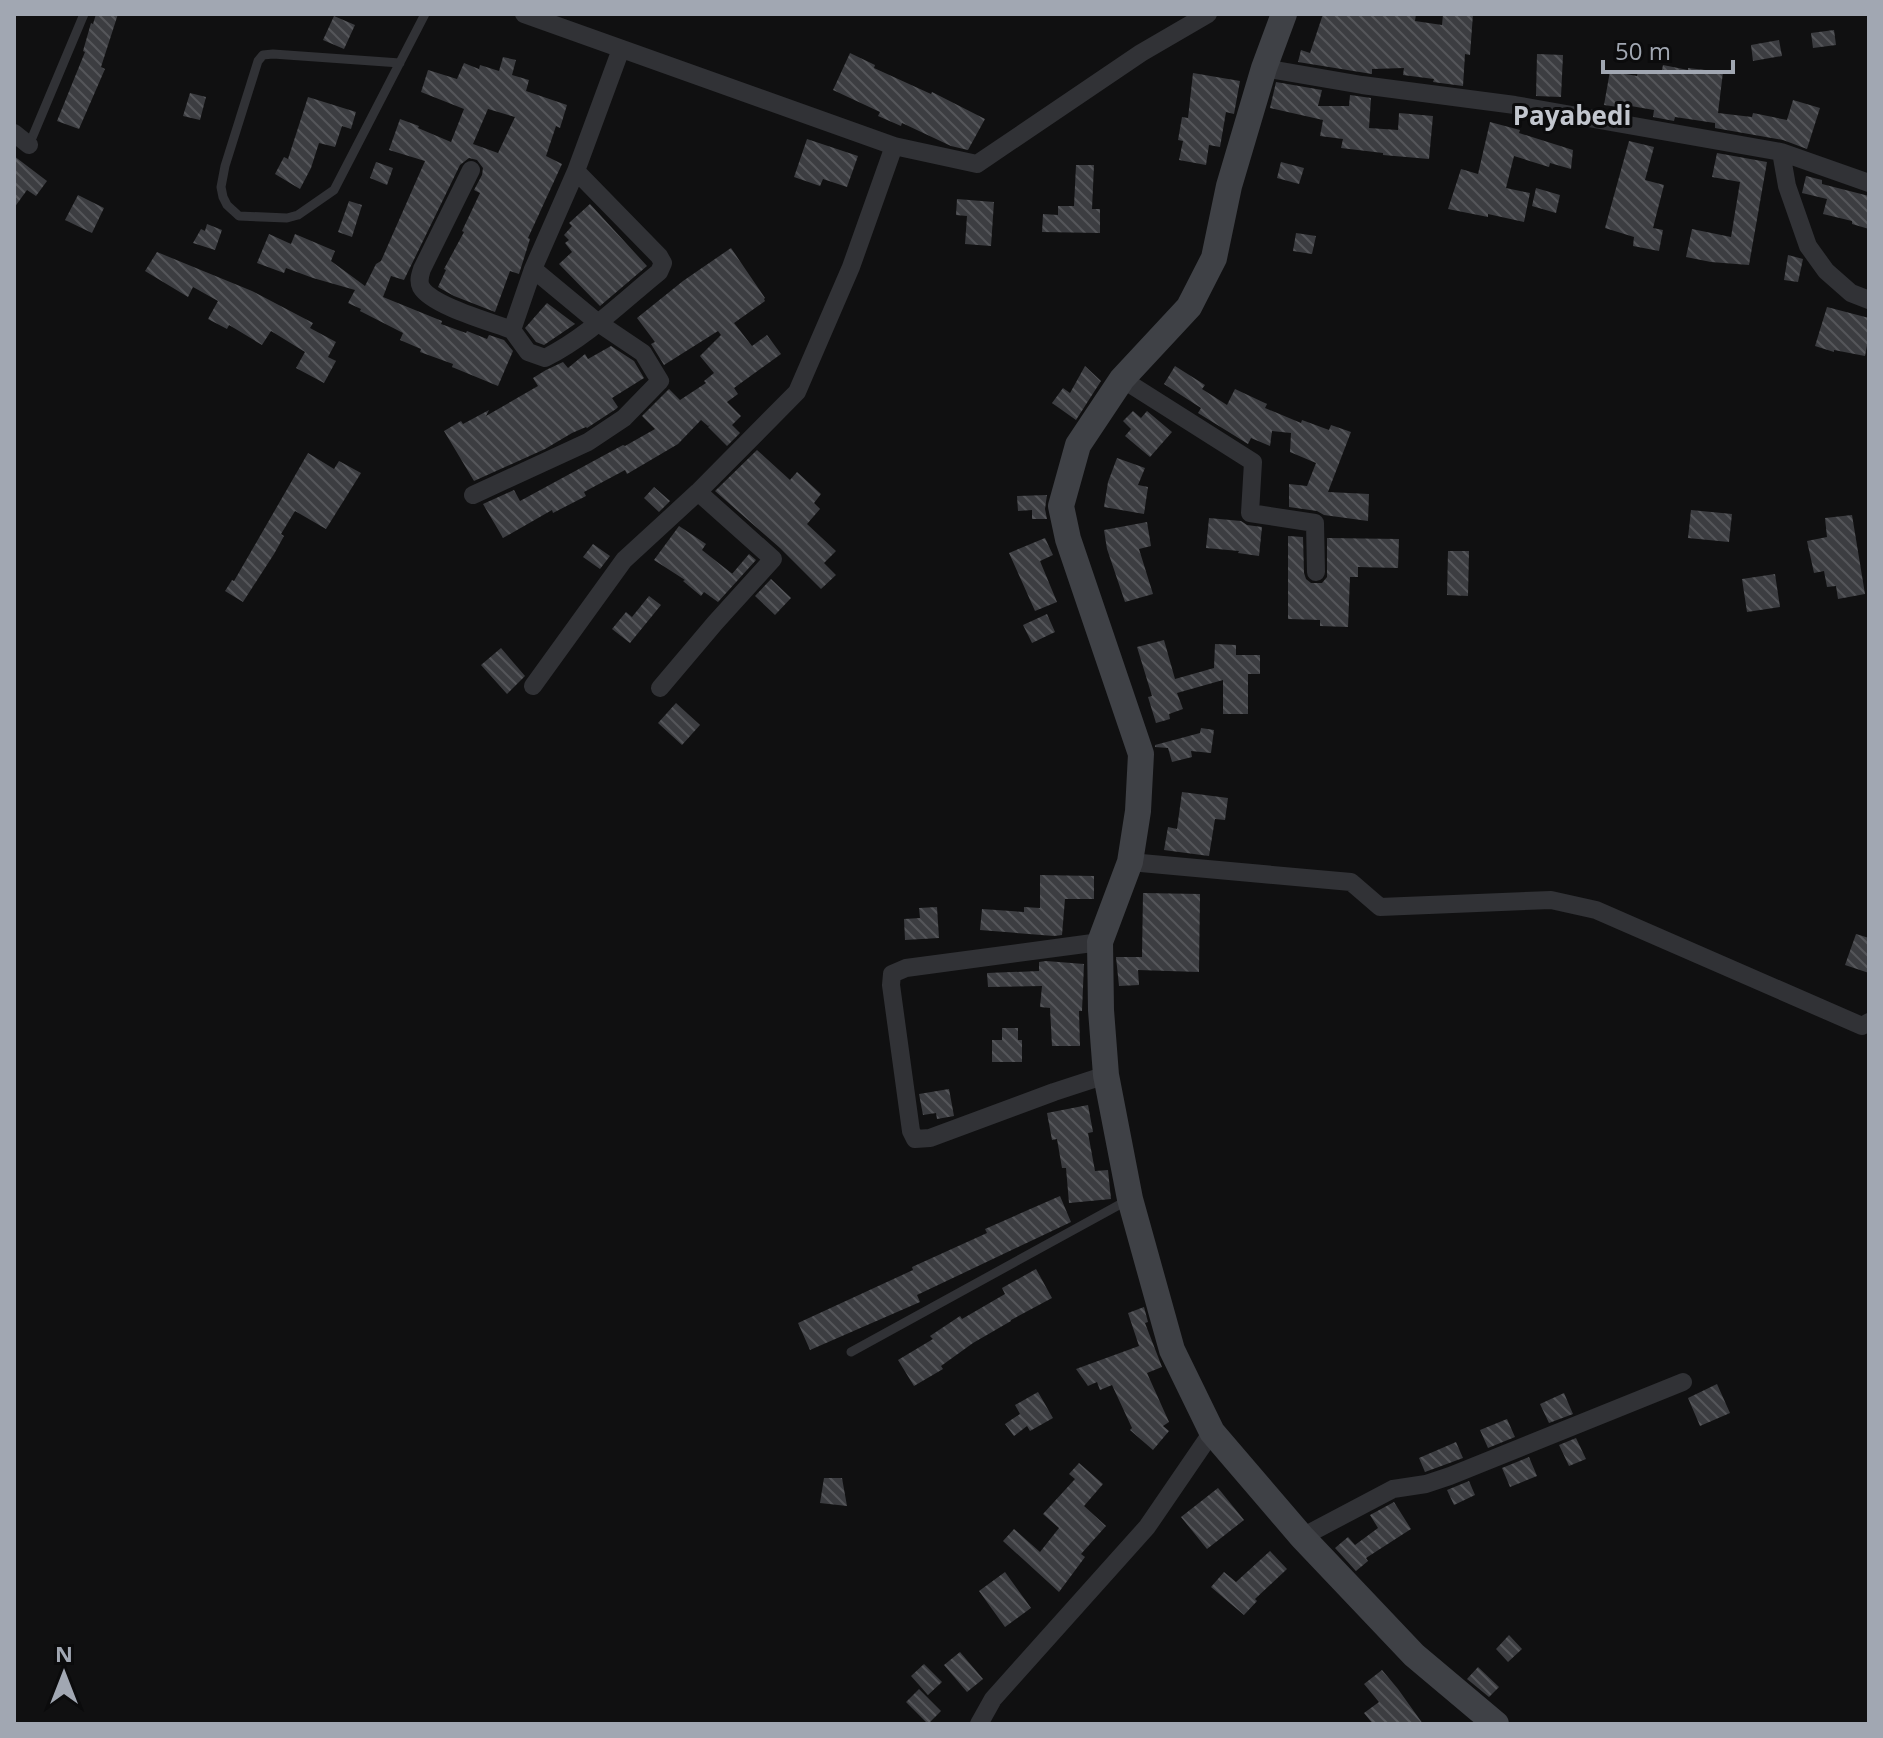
<svg xmlns="http://www.w3.org/2000/svg" width="1883" height="1738" font-family="'Open Sans',sans-serif">
<style>
.building{fill:url(#building-back-hatch);fill-rule:evenodd}
.lines{fill:none;stroke-linecap:round;stroke-linejoin:round}
.lane{stroke:#313236;stroke-width:9}
.street{stroke:#313236;stroke-width:18}
.secondary{stroke:#3f4146;stroke-width:26}
.labels{text-anchor:middle;stroke-width:6;stroke-linejoin:round;paint-order:stroke}
.quarter-label{font-size:26px;font-weight:bold;fill:#c2c6ce;stroke:#0b0b0c}
</style>
<defs>
<pattern id="building-back-hatch" width="6" height="6" patternUnits="userSpaceOnUse" patternTransform="scale(2)"><rect width="6" height="6" fill="#3c3d41"/><path d="M-1 5l2 2M0 0l6 6M5-1l2 2" fill="none" stroke="#55565a"/></pattern>
</defs>
<rect width="100%" height="100%" fill="#101011"/>
<!-- building -->
<path class="building" d="M 96,14 L 118,14 L 101,67 L 105,69 L 79,129 L 57,121 L 85,52 L 83,51 L 91,23 L 93,24 Z
M 1323,14 L 1416,14 L 1415,21 L 1442,25 L 1443,14 L 1473,14 L 1470,55 L 1465,54 L 1463,86 L 1433,82 L 1434,79 L 1403,75 L 1404,68 L 1372,69 L 1372,74 L 1298,62 L 1301,50 L 1310,53 Z
M 334,16 L 355,25 L 344,49 L 323,40 Z
M 1834,30 L 1836,45 L 1813,48 L 1811,33 Z
M 1779,40 L 1782,56 L 1753,61 L 1751,45 Z
M 850,53 L 875,65 L 874,68 L 931,94 L 932,92 L 985,119 L 968,150 L 951,146 L 902,123 L 901,126 L 878,116 L 880,112 L 833,90 Z
M 1537,54 L 1563,55 L 1561,97 L 1536,96 Z
M 503,57 L 516,60 L 512,75 L 529,80 L 526,91 L 567,105 L 560,128 L 556,126 L 546,156 L 562,164 L 528,238 L 530,239 L 519,274 L 510,271 L 495,312 L 454,296 L 438,287 L 446,270 L 444,269 L 464,232 L 462,231 L 480,193 L 474,190 L 482,175 L 483,168 L 477,160 L 469,158 L 460,165 L 404,280 L 391,276 L 383,297 L 442,321 L 441,324 L 466,333 L 467,331 L 487,339 L 489,335 L 504,340 L 513,351 L 498,386 L 452,367 L 453,364 L 420,352 L 421,349 L 400,340 L 403,333 L 360,311 L 361,309 L 348,303 L 355,290 L 313,278 L 286,268 L 284,273 L 257,263 L 269,234 L 291,244 L 295,234 L 335,251 L 331,261 L 365,286 L 376,264 L 381,261 L 425,161 L 389,150 L 400,119 L 419,126 L 418,128 L 451,142 L 464,109 L 421,92 L 428,70 L 457,79 L 464,63 L 479,69 L 480,65 L 499,71 ZM 488,109 L 515,117 L 498,153 L 473,144 Z
M 1663,65 L 1688,70 L 1688,68 L 1723,72 L 1718,113 L 1752,117 L 1753,113 L 1787,120 L 1793,100 L 1820,108 L 1807,149 L 1783,140 L 1715,128 L 1715,123 L 1675,117 L 1674,121 L 1653,117 L 1654,110 L 1625,105 L 1625,108 L 1604,105 L 1610,71 L 1637,76 L 1638,70 L 1661,74 Z
M 1193,73 L 1240,81 L 1234,114 L 1226,112 L 1220,147 L 1209,145 L 1206,165 L 1179,160 L 1183,141 L 1178,140 L 1182,117 L 1188,118 Z
M 1276,82 L 1322,90 L 1318,106 L 1349,106 L 1350,95 L 1371,98 L 1369,128 L 1398,130 L 1399,113 L 1433,116 L 1429,159 L 1383,155 L 1383,153 L 1341,148 L 1343,139 L 1320,136 L 1323,120 L 1270,108 Z
M 190,93 L 206,97 L 200,120 L 183,116 Z
M 308,97 L 356,112 L 351,129 L 342,126 L 335,147 L 319,143 L 311,168 L 300,189 L 275,174 L 284,157 L 288,159 Z
M 1490,122 L 1520,130 L 1519,133 L 1573,150 L 1571,169 L 1550,163 L 1549,167 L 1514,156 L 1506,188 L 1530,193 L 1524,222 L 1488,214 L 1488,217 L 1448,209 L 1461,169 L 1478,174 Z
M 807,139 L 858,156 L 847,187 L 823,179 L 820,186 L 794,177 Z
M 1629,141 L 1654,147 L 1645,180 L 1664,185 L 1653,228 L 1663,230 L 1659,251 L 1633,246 L 1634,237 L 1605,228 Z
M 1717,153 L 1767,162 L 1749,265 L 1711,262 L 1686,257 L 1692,229 L 1731,237 L 1740,182 L 1712,177 Z
M 14,156 L 47,181 L 36,196 L 27,190 L 14,208 Z
M 376,162 L 393,168 L 387,185 L 370,178 Z
M 1281,162 L 1304,168 L 1299,184 L 1277,178 Z
M 1076,165 L 1094,165 L 1092,209 L 1100,209 L 1100,233 L 1042,232 L 1043,214 L 1058,215 L 1058,206 L 1074,206 Z
M 1806,176 L 1822,180 L 1822,184 L 1869,196 L 1869,229 L 1852,224 L 1852,221 L 1823,214 L 1827,199 L 1802,193 Z
M 1536,188 L 1560,195 L 1556,213 L 1532,206 Z
M 78,195 L 104,208 L 92,233 L 65,220 Z
M 957,199 L 994,202 L 991,246 L 965,244 L 967,216 L 956,215 Z
M 349,201 L 362,205 L 352,237 L 338,232 Z
M 590,204 L 647,266 L 600,306 L 559,264 L 572,252 L 565,243 L 569,240 L 564,235 L 572,226 L 569,223 Z
M 207,224 L 222,230 L 215,250 L 193,243 L 201,229 L 205,231 Z
M 1296,233 L 1316,236 L 1312,254 L 1293,251 Z
M 731,248 L 765,298 L 764,299 L 765,301 L 734,323 L 752,346 L 767,335 L 781,354 L 734,388 L 738,394 L 727,402 L 741,416 L 732,425 L 740,433 L 727,446 L 708,427 L 710,425 L 708,426 L 701,420 L 678,444 L 627,474 L 625,470 L 584,492 L 586,496 L 553,513 L 552,510 L 503,538 L 483,504 L 514,490 L 520,501 L 623,445 L 625,446 L 655,429 L 642,416 L 669,389 L 680,400 L 706,383 L 704,381 L 714,373 L 700,356 L 721,335 L 718,331 L 664,365 L 651,344 L 655,342 L 637,318 L 683,281 Z
M 157,252 L 252,291 L 313,323 L 310,328 L 336,342 L 328,357 L 336,361 L 324,383 L 296,368 L 305,352 L 271,331 L 262,345 L 229,325 L 227,329 L 208,319 L 218,301 L 193,287 L 188,297 L 145,271 Z
M 1788,255 L 1803,259 L 1798,282 L 1784,280 Z
M 547,303 L 575,324 L 544,345 L 536,342 L 525,328 Z
M 1827,307 L 1869,318 L 1869,335 L 1865,356 L 1834,350 L 1834,352 L 1815,346 Z
M 611,346 L 634,361 L 644,378 L 612,398 L 618,407 L 616,409 L 587,428 L 586,427 L 572,433 L 545,449 L 474,481 L 444,431 L 461,421 L 463,424 L 489,410 L 486,416 L 538,386 L 533,378 L 546,370 L 563,362 L 568,368 L 585,354 L 588,359 Z
M 1085,366 L 1101,381 L 1076,420 L 1052,403 L 1063,388 L 1070,393 Z
M 1175,366 L 1205,385 L 1202,389 L 1227,405 L 1235,389 L 1267,404 L 1265,408 L 1301,423 L 1302,420 L 1329,430 L 1331,425 L 1351,432 L 1328,492 L 1369,494 L 1368,521 L 1324,515 L 1317,511 L 1289,507 L 1289,484 L 1307,486 L 1316,463 L 1290,452 L 1291,433 L 1272,431 L 1270,446 L 1251,438 L 1248,444 L 1198,413 L 1201,408 L 1164,384 Z
M 1133,411 L 1141,418 L 1147,411 L 1172,432 L 1150,457 L 1125,436 L 1131,429 L 1123,421 Z
M 757,450 L 790,480 L 797,472 L 821,494 L 814,503 L 820,509 L 807,524 L 836,551 L 824,563 L 836,575 L 821,589 L 780,548 L 715,491 Z
M 308,453 L 334,469 L 339,461 L 361,473 L 326,529 L 295,511 L 281,534 L 284,536 L 274,554 L 243,602 L 225,591 L 232,580 L 234,581 Z
M 1117,458 L 1145,468 L 1138,485 L 1148,487 L 1144,514 L 1104,507 L 1108,482 Z
M 654,487 L 670,501 L 659,512 L 644,498 Z
M 1047,495 L 1045,509 L 1047,519 L 1032,519 L 1032,510 L 1018,511 L 1017,496 Z
M 1691,510 L 1732,514 L 1729,542 L 1688,538 Z
M 1852,515 L 1865,594 L 1838,599 L 1836,586 L 1827,587 L 1824,571 L 1814,573 L 1807,541 L 1827,537 L 1825,518 Z
M 1209,518 L 1241,521 L 1247,525 L 1262,527 L 1259,556 L 1238,553 L 1239,551 L 1206,548 Z
M 1147,522 L 1151,546 L 1139,549 L 1153,594 L 1125,602 L 1107,549 L 1104,530 Z
M 679,526 L 706,544 L 702,550 L 735,576 L 732,574 L 749,554 L 756,560 L 718,602 L 704,592 L 701,596 L 683,581 L 685,580 L 654,560 Z
M 1288,536 L 1303,537 L 1304,573 L 1306,579 L 1311,583 L 1322,583 L 1327,577 L 1327,538 L 1399,539 L 1398,568 L 1358,567 L 1358,577 L 1350,577 L 1348,627 L 1320,626 L 1320,620 L 1288,619 Z
M 1045,538 L 1053,555 L 1040,561 L 1057,602 L 1035,611 L 1009,553 Z
M 593,544 L 610,556 L 600,569 L 583,557 Z
M 1448,551 L 1469,551 L 1468,596 L 1447,595 Z
M 1775,574 L 1780,607 L 1747,612 L 1742,579 Z
M 771,579 L 791,598 L 775,615 L 755,596 Z
M 649,596 L 661,605 L 630,643 L 612,629 L 626,612 L 632,617 Z
M 1047,614 L 1055,632 L 1032,643 L 1023,625 Z
M 1164,640 L 1175,679 L 1214,668 L 1215,644 L 1236,645 L 1236,655 L 1260,655 L 1260,674 L 1248,674 L 1248,714 L 1223,714 L 1223,680 L 1177,693 L 1183,709 L 1169,714 L 1170,719 L 1156,723 L 1148,697 L 1152,696 L 1137,647 Z
M 501,648 L 525,676 L 507,694 L 481,665 Z
M 676,703 L 700,725 L 682,745 L 658,723 Z
M 1201,728 L 1214,730 L 1211,753 L 1191,751 L 1192,757 L 1172,762 L 1168,748 L 1155,747 L 1155,745 L 1200,733 Z
M 1182,792 L 1228,798 L 1225,820 L 1215,819 L 1209,856 L 1164,850 L 1168,827 L 1177,829 Z
M 1040,875 L 1094,876 L 1094,899 L 1065,899 L 1062,935 L 1054,936 L 980,930 L 982,909 L 1024,912 L 1024,907 L 1040,908 Z
M 1143,893 L 1200,894 L 1199,972 L 1138,970 L 1139,985 L 1119,986 L 1116,957 L 1142,957 Z
M 937,907 L 939,938 L 905,940 L 904,919 L 920,918 L 919,908 Z
M 1856,934 L 1869,938 L 1869,973 L 1845,965 Z
M 1046,961 L 1084,964 L 1082,1011 L 1079,1011 L 1080,1046 L 1052,1046 L 1050,1008 L 1040,1007 L 1042,986 L 988,987 L 987,973 L 1039,971 L 1039,962 Z
M 1002,1028 L 1018,1028 L 1018,1040 L 1022,1040 L 1022,1062 L 992,1062 L 992,1040 L 1002,1040 Z
M 949,1089 L 954,1116 L 937,1119 L 936,1113 L 923,1115 L 919,1094 Z
M 1088,1105 L 1093,1132 L 1088,1133 L 1095,1171 L 1108,1170 L 1111,1199 L 1069,1203 L 1066,1168 L 1062,1168 L 1057,1139 L 1052,1140 L 1047,1113 Z
M 1060,1196 L 1071,1222 L 917,1295 L 920,1302 L 810,1350 L 798,1323 L 913,1270 L 912,1267 L 987,1233 L 985,1229 Z
M 1036,1269 L 1052,1298 L 1011,1320 L 1011,1321 L 973,1343 L 941,1366 L 943,1369 L 914,1386 L 898,1360 L 933,1339 L 930,1336 L 960,1316 L 962,1319 L 1005,1294 L 1002,1288 Z
M 1144,1307 L 1148,1322 L 1145,1323 L 1162,1367 L 1147,1373 L 1169,1422 L 1163,1426 L 1169,1431 L 1153,1450 L 1130,1430 L 1132,1428 L 1112,1385 L 1100,1390 L 1097,1382 L 1088,1386 L 1076,1369 L 1139,1346 L 1128,1313 Z
M 1717,1384 L 1730,1413 L 1700,1426 L 1688,1398 Z
M 1038,1392 L 1053,1418 L 1030,1431 L 1027,1426 L 1014,1436 L 1005,1424 L 1020,1414 L 1015,1405 Z
M 1564,1393 L 1573,1414 L 1549,1423 L 1540,1404 Z
M 1507,1419 L 1515,1437 L 1488,1448 L 1480,1430 Z
M 1576,1438 L 1586,1459 L 1569,1466 L 1559,1445 Z
M 1456,1442 L 1463,1458 L 1425,1472 L 1419,1458 Z
M 1529,1457 L 1537,1476 L 1510,1487 L 1502,1468 Z
M 1079,1463 L 1103,1484 L 1084,1506 L 1106,1526 L 1081,1554 L 1085,1557 L 1059,1592 L 1003,1541 L 1014,1529 L 1040,1552 L 1059,1528 L 1043,1514 L 1075,1479 L 1069,1474 Z
M 824,1478 L 842,1478 L 847,1506 L 820,1503 Z
M 1469,1481 L 1475,1495 L 1454,1505 L 1447,1490 Z
M 1218,1488 L 1244,1520 L 1207,1549 L 1181,1517 Z
M 1394,1502 L 1411,1529 L 1366,1558 L 1368,1561 L 1356,1571 L 1335,1548 L 1348,1537 L 1355,1545 L 1378,1528 L 1370,1515 Z
M 1270,1551 L 1287,1569 L 1255,1599 L 1257,1601 L 1244,1615 L 1211,1587 L 1224,1572 L 1236,1582 Z
M 1005,1572 L 1031,1608 L 1005,1627 L 979,1591 Z
M 1509,1635 L 1522,1649 L 1508,1662 L 1496,1649 Z
M 960,1652 L 983,1679 L 967,1692 L 944,1665 Z
M 924,1664 L 942,1682 L 928,1695 L 911,1676 Z
M 1478,1667 L 1499,1687 L 1489,1697 L 1467,1679 Z
M 1382,1670 L 1398,1689 L 1423,1724 L 1373,1724 L 1364,1713 L 1379,1702 L 1364,1684 Z
M 919,1689 L 941,1711 L 928,1724 L 906,1702 Z"/>
<g class="lines">
<!-- lane -->
<path class="lane" d="M 400,63 L 273,54 L 263,55 L 258,61 L 225,166 L 221,187 L 223,197 L 227,205 L 239,216 L 287,218 L 298,215 L 334,190 L 425,14
M 29,145 L 84,14
M 851,1352 L 1128,1200"/>
<!-- street -->
<path class="street" d="M 524,14 L 894,146 L 977,164 L 1141,53 L 1208,14
M 1264,68 L 1362,85 L 1515,105 L 1781,152 L 1787,186 L 1808,246 L 1826,271 L 1851,293 L 1869,300
M 14,133 L 29,145
M 1781,152 L 1869,183
M 471,170 L 422,269 C 420,275 418,281 421,287 C 432,306 491,322 512,330
M 576,171 L 659,256 L 663,263 L 659,272 C 622,302 587,337 545,358 L 528,352 L 512,330 L 533,269 L 576,171 L 621,49
M 1122,379 L 1253,462 L 1250,513 L 1315,523 L 1316,572
M 473,495 L 588,442 L 624,418 L 660,381 L 643,353 L 597,322 L 533,269
M 533,686 L 624,560 L 698,492 L 797,392 L 851,267 L 894,146
M 660,688 L 715,623 L 773,559 L 698,492
M 1130,862 L 1351,882 L 1380,907 L 1551,900 L 1596,910 L 1862,1026 L 1869,1022
M 1100,942 L 906,968 L 892,974 L 891,985 L 911,1131 L 915,1139 L 930,1138 L 1054,1092 L 1106,1075
M 1302,1537 L 1393,1489 L 1426,1484 L 1450,1476 L 1683,1382
M 979,1724 L 993,1699 L 1147,1527 L 1212,1432"/>
<!-- secondary -->
<path class="secondary" d="M 1284,14 L 1264,68 L 1229,186 L 1214,258 L 1189,307 L 1122,379 L 1078,445 L 1061,506 L 1068,539 L 1141,754 L 1138,811 L 1130,862 L 1100,942 L 1101,1010 L 1106,1075 L 1130,1199 L 1172,1350 L 1212,1432 L 1302,1537 L 1414,1655 L 1496,1724"/>
</g>
<g class="labels">
<!-- quarter labels -->
<g class="quarter-label">
<text x="1572" y="125">Payabedi</text>
</g>
</g>
<!-- border -->
<rect width="1883" height="1738" fill="none" stroke="#a1a7b2" stroke-width="32"/>
<!-- north arrow -->
<g transform="translate(64 1674)" stroke="#0b0b0c" stroke-width="6" paint-order="stroke">
<path d="M0-6L14 30L0 20L-14 30Z" fill="#a1a7b2"/>
<text y="-12" font-size="22" font-weight="bold" text-anchor="middle" fill="#a1a7b2">N</text>
</g>
<!-- scale -->
<path d="M1603 60v12h130v-12" fill="none" stroke="#a1a7b2" stroke-width="4"/>
<text x="1615" y="60" font-size="24" fill="#a1a7b2" stroke="#0b0b0c" stroke-width="6" paint-order="stroke">50 m</text>
</svg>
